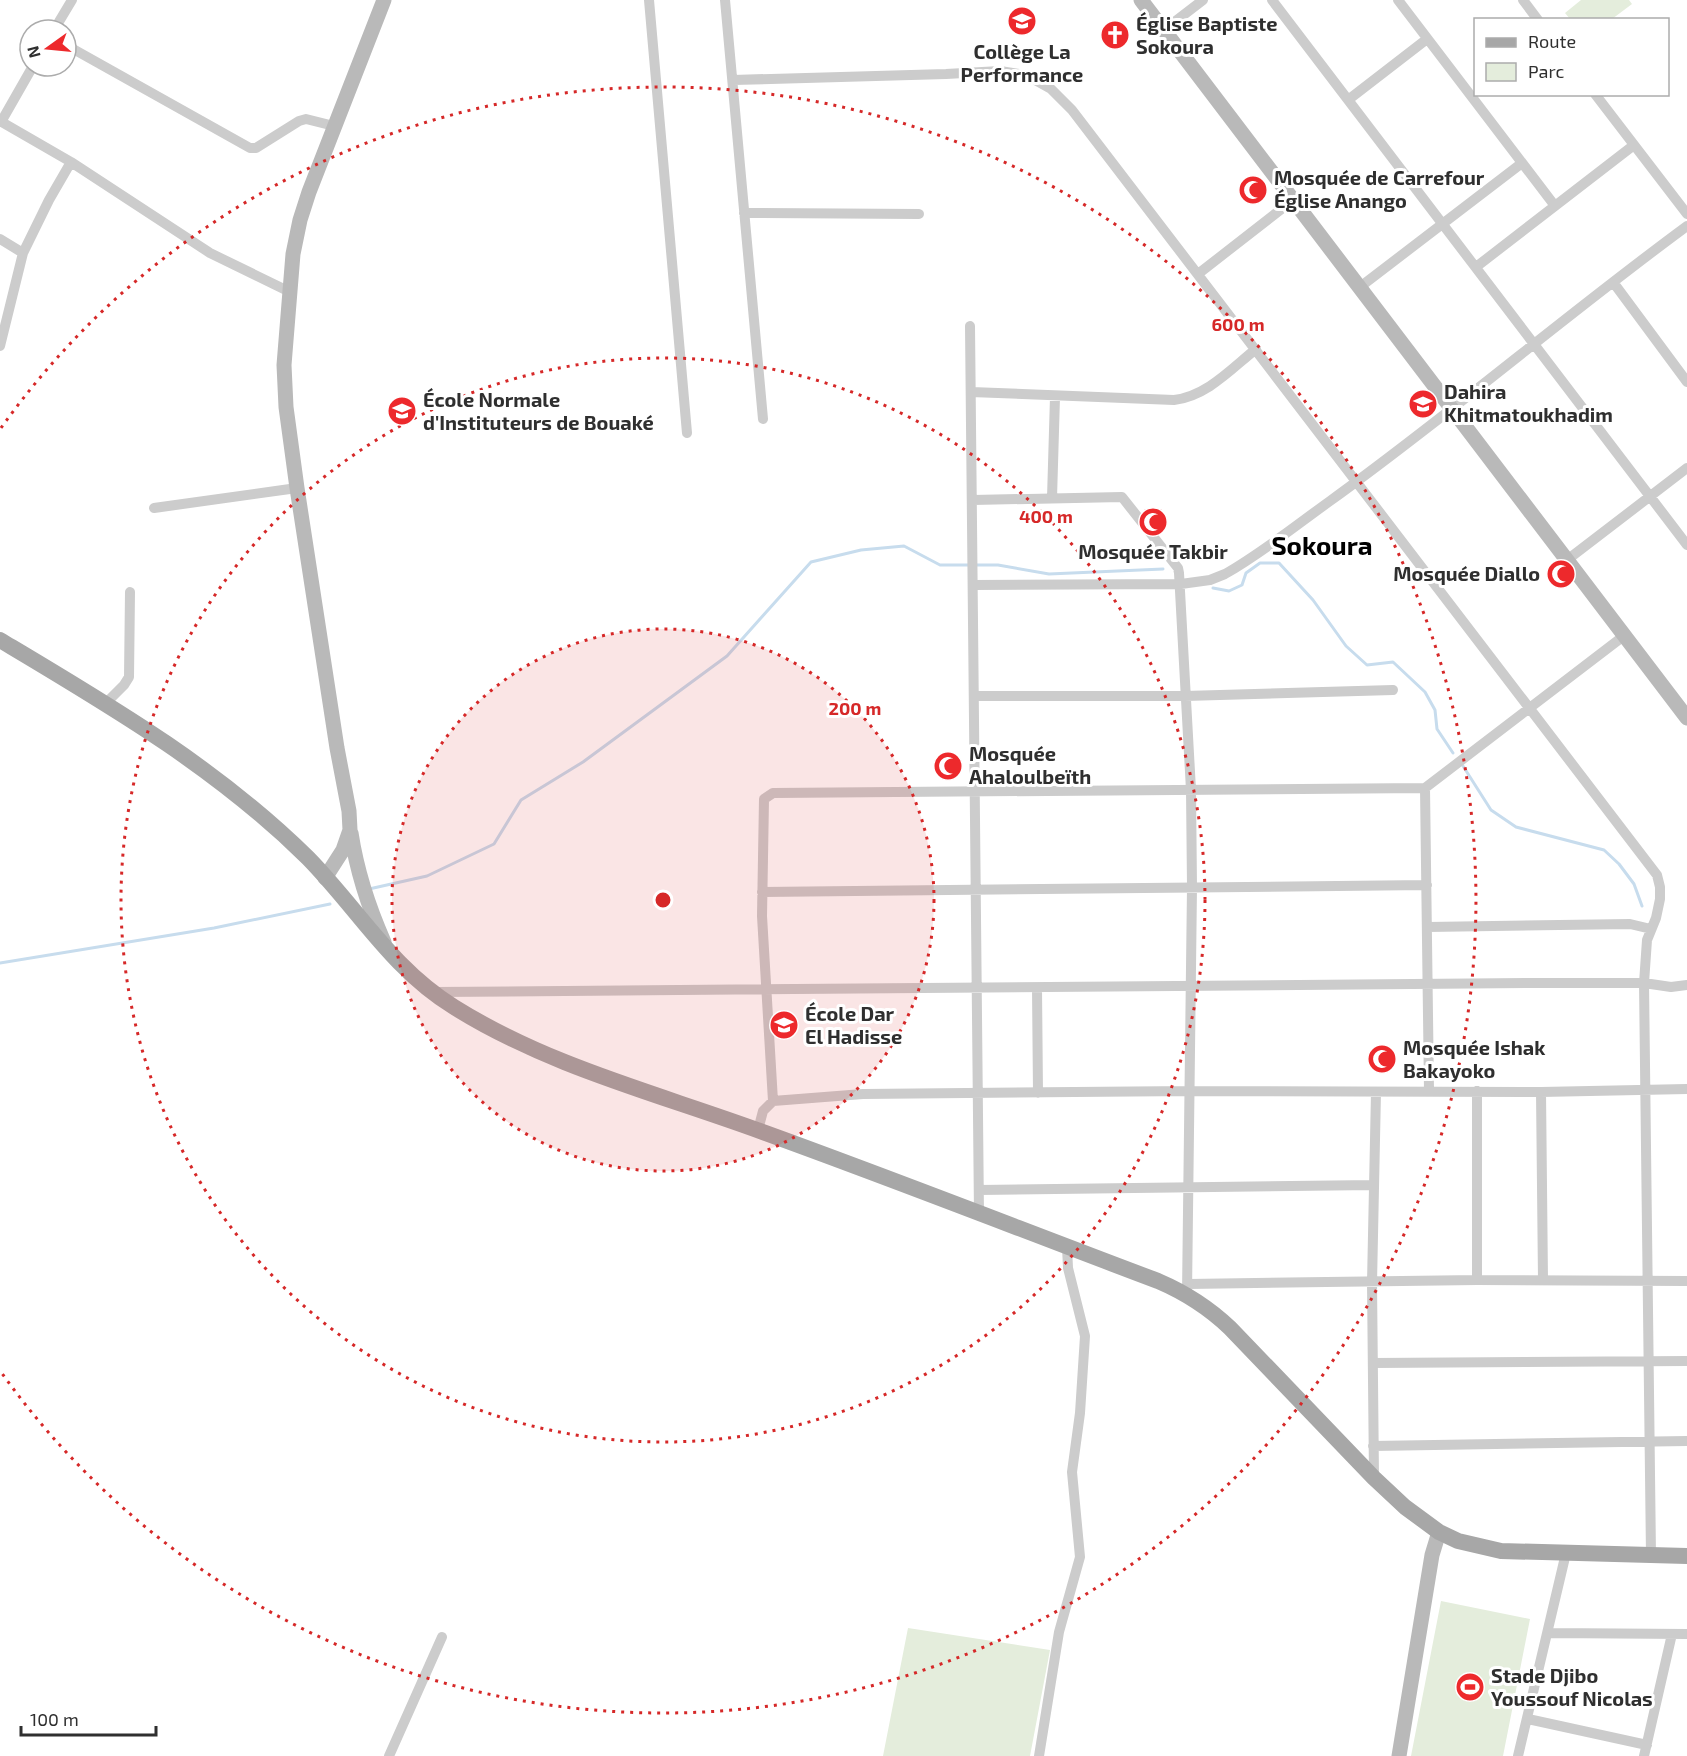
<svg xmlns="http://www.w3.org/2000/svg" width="1687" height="1756" font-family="'Exo 2',sans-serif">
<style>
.green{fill:#e4eddc}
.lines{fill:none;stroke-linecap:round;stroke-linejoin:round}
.stream{stroke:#c7dced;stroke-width:3}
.street{stroke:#ccc;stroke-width:10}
.secondary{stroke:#b9b9b9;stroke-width:15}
.primary{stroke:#a7a7a7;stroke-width:16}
.ring{fill:none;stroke:#d62828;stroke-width:3;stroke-dasharray:3 6}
.labels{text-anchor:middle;stroke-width:6;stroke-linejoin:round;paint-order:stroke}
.poi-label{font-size:20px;font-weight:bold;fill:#2f2f2f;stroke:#fff;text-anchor:start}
.district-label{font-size:26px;font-weight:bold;fill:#000;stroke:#fff}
.centre{fill:#d62828;stroke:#fff;stroke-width:3}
.ring-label{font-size:18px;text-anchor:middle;font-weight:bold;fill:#d62828;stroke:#fff;stroke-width:6;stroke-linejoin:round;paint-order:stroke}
</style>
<rect width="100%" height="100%" fill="#fff"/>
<!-- green -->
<path class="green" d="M 1581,0 L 1629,0 L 1632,4 L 1612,19 L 1570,19 L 1565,13 Z
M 1441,1601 L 1530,1619 L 1503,1756 L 1411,1756 Z
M 908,1628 L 1050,1650 L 1030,1756 L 883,1756 Z"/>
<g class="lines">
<!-- stream -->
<path class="stream" d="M 1213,588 L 1229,591 L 1242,585 L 1246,573 L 1260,563 L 1279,563 L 1313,600 L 1346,646 L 1367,665 L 1393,662 L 1425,692 L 1435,710 L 1437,729 L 1453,753
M 1463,766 L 1491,810 L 1516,827 L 1604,850 L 1619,864 L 1634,884 L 1642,906
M 369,889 L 427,876 L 494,844 L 521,800 L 583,762 L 727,656 L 811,562 L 861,550 L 904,546 L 940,565 L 998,565 L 1049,574 L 1163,569
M 0,963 L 214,928 L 330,904"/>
<!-- street -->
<path class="street" d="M 649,0 L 687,433
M 725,0 L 763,419
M 1272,0 L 1687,545
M 1398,0 L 1555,206
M 1523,0 L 1538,20
M 54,30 L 72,0
M 1164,30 L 1203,0
M 66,45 L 250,148 L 256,148 L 299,121 L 306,119 L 334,126
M 733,80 L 946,74 L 1000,71 L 1026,75 L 1051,89 L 1072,110 L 1657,875 L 1660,887 L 1660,899 L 1656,918 L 1647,940 L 1644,983 L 1651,1556
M 1595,94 L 1687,214
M 1348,100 L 1427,39
M 0,121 L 71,162 L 210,253 L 290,292
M 1,122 L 33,66
M 744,213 L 919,214
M 0,239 L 23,253
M 1476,267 L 1634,145
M 1198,274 L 1293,200
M 1613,282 L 1687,382
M 1360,287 L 1522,163
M 970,326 L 979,1214
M 0,346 L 23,253 L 49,200 L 71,162
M 971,392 L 1174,400 C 1207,396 1231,369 1256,349
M 1052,498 L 1055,397
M 973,500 L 1122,497 L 1178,568 L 1179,573 L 1191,790 L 1192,887 L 1187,1294
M 154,508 L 297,488
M 1567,560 L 1687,468
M 973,585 L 1181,584 L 1210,580 L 1225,574 C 1262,553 1295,526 1330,501 C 1452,413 1566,315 1687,226
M 974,696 L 1185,696 L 1393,690
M 105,704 L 124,685 L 129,677 L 130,592
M 1425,788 L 1429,1091
M 762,892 L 1427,885
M 1428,927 L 1630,924 L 1651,929
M 1037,988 L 1038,1093
M 435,992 L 1531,983 L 1644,983 L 1671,987 L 1687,985
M 1541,1092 L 1543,1280
M 773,1101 L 762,916 L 764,799 L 773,793 L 1425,788 L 1625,635
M 758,1130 L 763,1111 L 773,1101 L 863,1094 L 1191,1091 L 1541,1092 L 1687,1089
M 979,1190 L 1374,1185
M 1477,1280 L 1477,1091
M 1188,1284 L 1477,1280 L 1687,1281
M 1373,1363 L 1687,1361
M 1373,1446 L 1687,1441
M 1374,1478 L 1372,1283 L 1376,1092
M 1548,1633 L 1687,1634
M 1528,1719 L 1647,1745
M 389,1756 L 442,1637
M 1039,1756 L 1059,1632 L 1080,1557 L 1072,1472 L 1080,1413 L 1085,1336 L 1068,1268 L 1067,1247
M 1518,1756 L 1566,1553
M 1644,1756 L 1672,1634"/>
<!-- secondary -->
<path class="secondary" d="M 1141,0 L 1687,718
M 351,833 C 357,872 368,906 384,942
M 325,878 L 343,850 L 350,830 L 349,811 L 337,748 L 297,488 L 286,407 L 284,365 L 293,254 L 300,220 L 309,192 L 384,0
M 1399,1756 L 1432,1555 L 1439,1532"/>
<!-- primary -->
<path class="primary" d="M 0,640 C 109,705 217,768 308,858 C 358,909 391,968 454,1007 C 548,1066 656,1093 760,1131 C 893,1179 1025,1231 1158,1281 C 1186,1293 1208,1307 1230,1328 L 1374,1478 L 1405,1507 L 1439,1532 L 1458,1541 L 1501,1551 L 1687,1556"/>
</g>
<!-- distance rings -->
<circle cx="663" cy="900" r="271" fill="#d62828" fill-opacity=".12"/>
<g class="ring">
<circle cx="663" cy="900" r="271"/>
<circle cx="663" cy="900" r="542"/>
<path d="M1 428A813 813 0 1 1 1 1372"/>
</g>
<!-- icons -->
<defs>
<g id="school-disc" transform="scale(1.5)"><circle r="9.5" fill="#ed292c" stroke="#fff"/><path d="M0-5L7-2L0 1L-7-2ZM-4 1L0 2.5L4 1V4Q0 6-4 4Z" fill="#fff"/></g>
<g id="church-disc" transform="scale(1.5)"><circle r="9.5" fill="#ed292c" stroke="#fff"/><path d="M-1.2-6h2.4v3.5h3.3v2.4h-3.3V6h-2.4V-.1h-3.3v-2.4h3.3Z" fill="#fff"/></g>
<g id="mosque-disc" transform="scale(1.5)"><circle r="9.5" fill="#ed292c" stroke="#fff"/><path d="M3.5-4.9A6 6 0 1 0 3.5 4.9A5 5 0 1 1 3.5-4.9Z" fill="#fff"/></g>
<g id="university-disc" transform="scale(1.5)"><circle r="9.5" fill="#ed292c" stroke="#fff"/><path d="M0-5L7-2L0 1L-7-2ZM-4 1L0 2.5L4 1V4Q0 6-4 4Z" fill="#fff"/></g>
<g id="stadium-disc" transform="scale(1.5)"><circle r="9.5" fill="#ed292c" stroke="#fff"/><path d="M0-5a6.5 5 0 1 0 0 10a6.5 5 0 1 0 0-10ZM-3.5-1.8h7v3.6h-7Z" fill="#fff"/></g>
</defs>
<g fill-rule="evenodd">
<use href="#school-disc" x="1022" y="21"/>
<use href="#church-disc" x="1115" y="35"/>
<use href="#mosque-disc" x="1253" y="190"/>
<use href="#school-disc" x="1423" y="404"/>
<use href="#university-disc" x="402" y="411"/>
<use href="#mosque-disc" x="1153" y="522"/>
<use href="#mosque-disc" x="1561" y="574"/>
<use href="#mosque-disc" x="948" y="766"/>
<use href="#school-disc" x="784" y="1025"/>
<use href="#mosque-disc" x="1382" y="1059"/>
<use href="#stadium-disc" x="1470" y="1687"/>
</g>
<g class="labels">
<!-- poi labels -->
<g class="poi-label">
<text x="1136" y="31">Église Baptiste<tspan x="1136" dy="23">Sokoura</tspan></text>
<text x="1022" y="59" text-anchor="middle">Collège La<tspan x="1022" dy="23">Performance</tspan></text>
<text x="1274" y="185">Mosquée de Carrefour<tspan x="1274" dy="23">Église Anango</tspan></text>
<text x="1444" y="399">Dahira<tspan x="1444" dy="23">Khitmatoukhadim</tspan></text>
<text x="423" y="407">École Normale<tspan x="423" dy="23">d'Instituteurs de Bouaké</tspan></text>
<text x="1153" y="559" text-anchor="middle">Mosquée Takbir</text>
<text x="1540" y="581" text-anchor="end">Mosquée Diallo</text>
<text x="969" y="761">Mosquée<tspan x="969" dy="23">Ahaloulbeïth</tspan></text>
<text x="805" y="1021">École Dar<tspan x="805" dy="23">El Hadisse</tspan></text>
<text x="1403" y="1055">Mosquée Ishak<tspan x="1403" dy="23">Bakayoko</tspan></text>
<text x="1491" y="1683">Stade Djibo<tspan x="1491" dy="23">Youssouf Nicolas</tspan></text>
</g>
<!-- district labels -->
<g class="district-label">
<text x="1322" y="555">Sokoura</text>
</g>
</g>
<circle cx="663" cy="900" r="9" class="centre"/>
<g class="ring-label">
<text x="1238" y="331">600 m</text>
<text x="1046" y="523">400 m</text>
<text x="855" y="715">200 m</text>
</g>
<!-- legend -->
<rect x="1474" y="18" width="195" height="78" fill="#ffffff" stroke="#acacac" stroke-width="1.5"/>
<rect x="1486" y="38" width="30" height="9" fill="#a7a7a7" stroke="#acacac" stroke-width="1.5"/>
<text x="1528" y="48" font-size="18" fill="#2f2f2f">Route</text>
<rect x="1486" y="63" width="30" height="18" fill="#e4eddc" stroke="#acacac" stroke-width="1.5"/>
<text x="1528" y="78" font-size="18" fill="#2f2f2f">Parc</text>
<!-- north arrow -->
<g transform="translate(48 48) rotate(255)"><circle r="28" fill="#ffffff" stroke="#acacac" stroke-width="1.5"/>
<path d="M0-4.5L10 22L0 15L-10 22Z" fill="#ed292c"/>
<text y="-9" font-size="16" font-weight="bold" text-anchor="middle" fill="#2f2f2f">N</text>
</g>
<!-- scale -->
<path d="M21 1726v9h135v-9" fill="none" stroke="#2f2f2f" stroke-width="3"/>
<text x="30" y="1726" font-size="18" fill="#2f2f2f" stroke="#ffffff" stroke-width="4.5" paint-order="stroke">100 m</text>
</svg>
